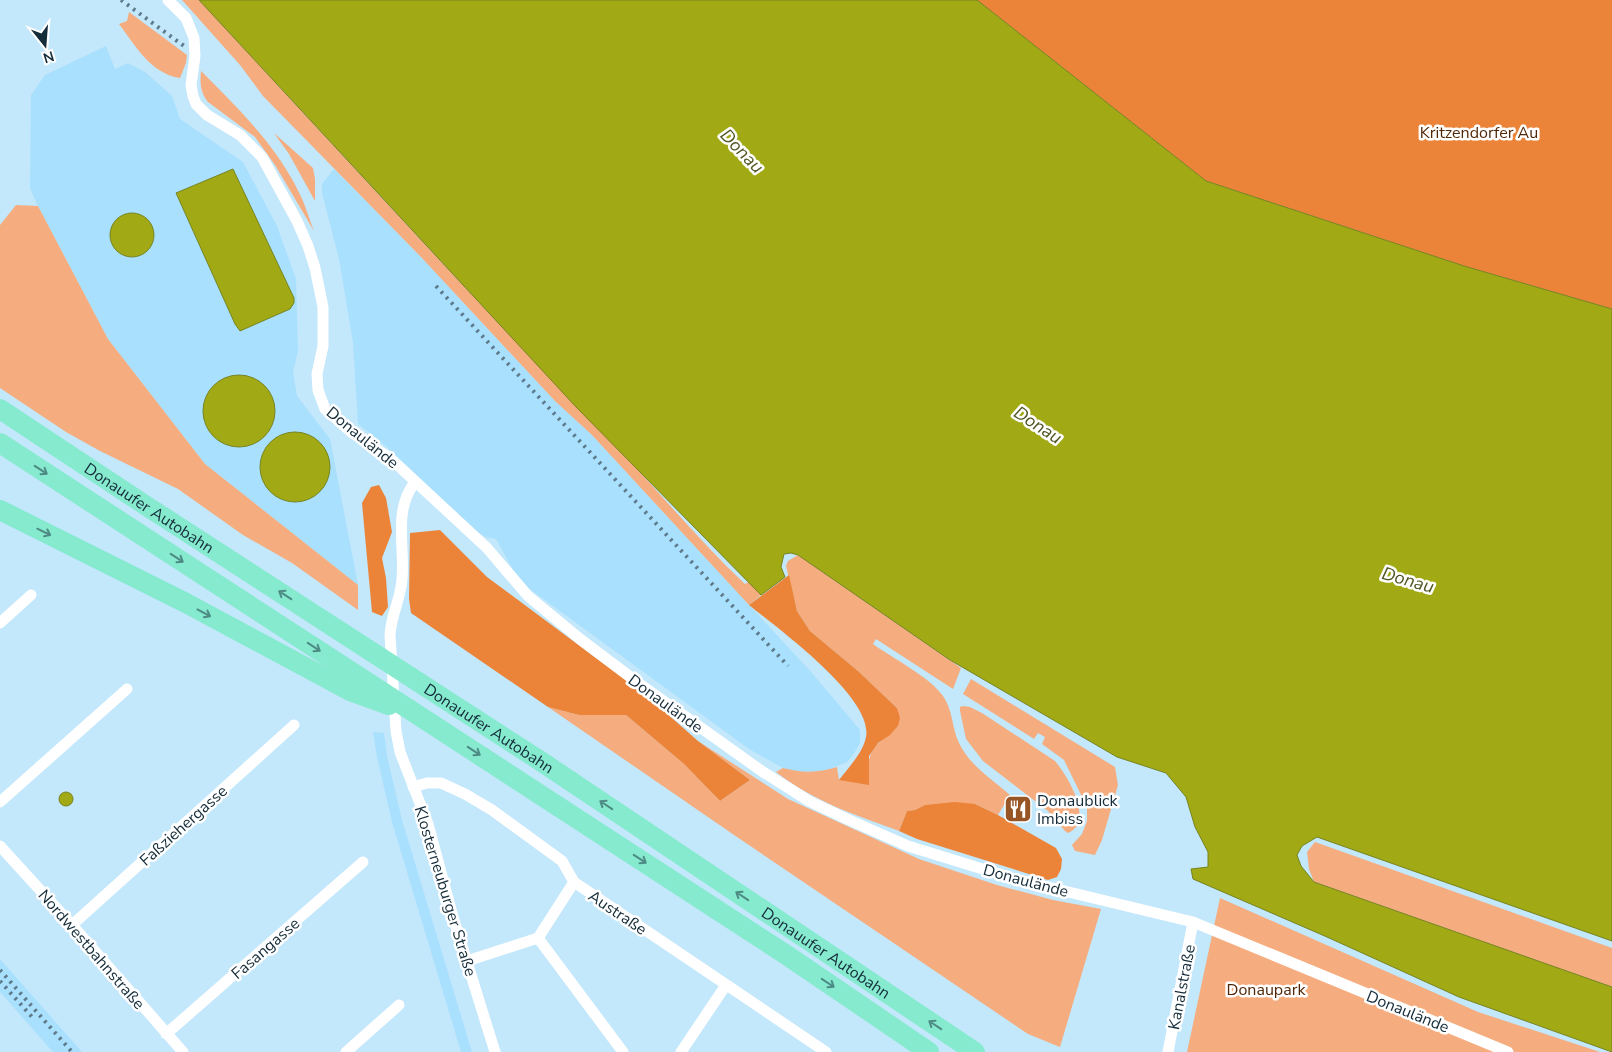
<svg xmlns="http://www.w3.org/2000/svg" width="1612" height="1052" font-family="'Nunito Sans',sans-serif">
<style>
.built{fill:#a9e0fe}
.green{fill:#f5ad7f}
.forest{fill:#eb8439}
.water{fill:#a1a915;stroke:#778420}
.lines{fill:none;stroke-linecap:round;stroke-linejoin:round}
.street{stroke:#fff;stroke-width:11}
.highway{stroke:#86eace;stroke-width:20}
.rail{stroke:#5e7b8b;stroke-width:4;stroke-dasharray:2.5 5;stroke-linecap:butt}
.oneway{stroke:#4d8b84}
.labels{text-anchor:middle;stroke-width:5;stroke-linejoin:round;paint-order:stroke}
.park-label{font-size:16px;fill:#502809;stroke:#fff}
.street-label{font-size:16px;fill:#142c39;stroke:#fff}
.poi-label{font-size:16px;fill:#142c39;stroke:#fff;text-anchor:start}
.water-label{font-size:18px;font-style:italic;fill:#525623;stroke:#fff}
</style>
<rect width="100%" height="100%" fill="#c3e7fb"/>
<!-- built -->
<path class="built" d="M 106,46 L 115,69 L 128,63 L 145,72 L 172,96 L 180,119 L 243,162 L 277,226 L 296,279 L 298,351 L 293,372 L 297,396 L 330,439 L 358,585 L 205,464 L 108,339 L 38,206 L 30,188 L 31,95 L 45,75 Z
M 334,169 L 421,257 L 555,401 L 592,435 L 812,673 L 860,730 L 860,743 L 853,755 L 847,762 L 825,771 L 814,773 L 796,772 L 783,768 L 749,749 L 527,587 L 512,568 L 496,539 L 486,537 L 478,533 L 387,447 L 358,424 L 353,343 L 339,259 L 322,193 L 322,184 Z
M 373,732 L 384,733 L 387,756 L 402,820 L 472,1052 L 461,1052 L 392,822 L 377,757 Z
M 0,959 L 82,1052 L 53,1052 L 0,992 Z"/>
<!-- green -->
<path class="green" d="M 182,0 L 199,0 C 339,151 478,304 621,452 C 663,496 701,543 745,584 L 749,582 L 761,595 L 749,605 L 592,435 L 555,401 L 421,257 L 263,96 L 240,65 Z
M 129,12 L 187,55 L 186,63 L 180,78 C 151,74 135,45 119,24 L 127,21 Z
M 201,71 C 240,110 281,150 303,201 C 307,211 310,221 314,231 L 275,165 L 255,137 L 208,102 C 200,92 200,83 201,71 Z
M 274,133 L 313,168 L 315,179 L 315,201 L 289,154 Z
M 16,205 L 38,206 L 108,339 L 205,464 L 358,585 L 358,610 L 292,563 L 243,535 L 178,489 L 100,451 L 66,432 L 0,388 L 0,225 Z
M 798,555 L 961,668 L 953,689 L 876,639 L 873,644 C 892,658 930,677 943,696 C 953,710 952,729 959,743 C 970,766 992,779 1010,795 L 998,815 L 975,804 L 925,805 L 915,810 L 907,811 L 899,831 C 853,814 815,802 776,772 L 783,768 C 802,773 818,773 837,767 L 839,780 L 868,768 C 870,742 883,743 898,726 L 897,708 L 858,671 L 810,631 L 797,611 L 786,566 L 788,561 Z
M 971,679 L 1115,767 L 1118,785 L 1102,840 L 1095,855 L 1075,851 L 1072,845 L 1082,834 L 1087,821 L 1087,807 L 1064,760 L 1042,744 L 1045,737 L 1038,733 L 1034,739 L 963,694 Z
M 963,706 L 970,707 L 982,713 L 1055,761 C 1068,776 1095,822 1068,833 L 1065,831 L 1048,811 L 983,761 L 966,739 L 960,711 L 960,707 Z
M 548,707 L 579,715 L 626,715 L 684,764 L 720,801 L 750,780 L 698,741 L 788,799 L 919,859 L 997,885 L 1053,900 L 1101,909 L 1060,1047 L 1028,1034 L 737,837 Z
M 1315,842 L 1612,948 L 1612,987 L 1314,882 L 1309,869 L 1307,852 Z
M 1220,898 L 1478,1012 L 1600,1052 L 1187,1052 Z"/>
<!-- forest -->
<path class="forest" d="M 977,0 L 1612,0 L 1612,309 L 1464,266 L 1206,181 Z
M 379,485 L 386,498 L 392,532 L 382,558 L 386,578 L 388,607 L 382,616 L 372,612 L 362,503 L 371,487 Z
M 440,530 L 487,577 L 647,696 L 698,741 L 750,780 L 720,801 L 684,764 L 626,715 L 579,715 L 548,707 L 411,613 L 409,599 L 410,533 Z
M 789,575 L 797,611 L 810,631 L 858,671 L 897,708 L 900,718 L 898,726 L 890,735 L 878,743 L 869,756 L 869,785 L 839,780 C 848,768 863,753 866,737 C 874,698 777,628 749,605 Z
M 955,802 L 975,804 L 998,815 L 1056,848 L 1062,859 L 1061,869 L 1057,877 L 1048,880 L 917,839 L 899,831 L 907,811 L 915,810 L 925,805 Z"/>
<!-- water -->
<path class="water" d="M 199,0 L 977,0 L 1206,181 L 1464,266 L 1612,309 L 1612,941 L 1317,837 L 1302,846 L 1297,855 L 1301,866 L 1314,882 L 1612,987 L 1612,1052 L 1459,997 L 1327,937 L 1193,879 L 1191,869 L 1208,867 L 1208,852 L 1195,827 L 1186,797 L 1166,773 L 1117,757 L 950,660 L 798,555 L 791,553 L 784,554 L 781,567 L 785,577 L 761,595 L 577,408 Z
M 233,169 L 294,298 L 294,303 L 290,309 L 240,331 L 235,324 L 176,193 Z
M110 235a22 22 0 1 1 44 0a22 22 0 1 1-44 0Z
M203 411a36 36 0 1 1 72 0a36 36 0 1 1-72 0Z
M260 467a35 35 0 1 1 70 0a35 35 0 1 1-70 0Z
M59 799a7 7 0 1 1 14 0a7 7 0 1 1-14 0Z"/>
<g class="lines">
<!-- street -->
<path class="street" d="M 168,0 L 186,18 L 194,38 L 195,56 L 191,85 L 193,96 L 196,104 L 207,115 L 240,135 L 262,157 L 297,221 L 308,246 L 315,268 L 323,307 L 323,346 L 317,374 L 318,390 L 325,409 L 351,432 L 390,458 L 487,548 L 528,596 L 580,639 L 641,685 L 763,772 L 809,801 L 849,820 L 908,846 L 1015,879 L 1193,922 L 1508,1052
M 415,482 C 393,510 405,546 402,579 C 401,598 391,615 390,635 L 396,731 L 400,752 L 428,824 L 453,917 L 495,1052
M 0,623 L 31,595
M 413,787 L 427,783 L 441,783 L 465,794 L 492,810 L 562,861 L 574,882 L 826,1052
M 0,802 L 127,689
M 0,846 L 72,925 L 183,1052
M 72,925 L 294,725
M 538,938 L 623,1052
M 467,961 L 538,938 L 574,882
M 166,1034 L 363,862
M 346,1052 L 399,1005
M 681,1052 L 726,985
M 1168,1052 L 1193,922"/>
<!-- highway -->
<g class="highway">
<path id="s1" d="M 0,409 L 148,507 L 545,764 L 975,1052"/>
<path d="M 0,443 L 788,956 L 929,1052"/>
<path d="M 0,510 L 186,603 L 350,691 L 389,705"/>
</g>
<!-- rail -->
<path class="rail" d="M 121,0 L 184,46
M 436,286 L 788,666
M 0,970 L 72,1052
M 0,981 L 32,1017"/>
</g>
<!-- one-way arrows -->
<defs><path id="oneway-shaft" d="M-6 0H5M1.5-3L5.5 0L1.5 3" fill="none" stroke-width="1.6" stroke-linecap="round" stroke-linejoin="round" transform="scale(1.25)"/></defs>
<g class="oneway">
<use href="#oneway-shaft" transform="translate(41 470) rotate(33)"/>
<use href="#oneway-shaft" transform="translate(44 532) rotate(26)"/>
<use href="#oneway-shaft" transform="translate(177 558) rotate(33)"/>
<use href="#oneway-shaft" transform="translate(285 595) rotate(-147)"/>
<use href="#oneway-shaft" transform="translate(204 613) rotate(28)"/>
<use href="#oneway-shaft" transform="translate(314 647) rotate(33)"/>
<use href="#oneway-shaft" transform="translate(474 751) rotate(33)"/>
<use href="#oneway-shaft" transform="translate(606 805) rotate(-146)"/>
<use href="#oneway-shaft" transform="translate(640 859) rotate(33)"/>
<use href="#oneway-shaft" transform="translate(742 896) rotate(-146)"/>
<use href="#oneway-shaft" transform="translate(828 983) rotate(34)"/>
<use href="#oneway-shaft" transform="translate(935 1025) rotate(-146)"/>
</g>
<!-- icons -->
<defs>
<g id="restaurant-square" transform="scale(1.4375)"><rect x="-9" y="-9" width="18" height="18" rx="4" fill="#975424" stroke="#fff"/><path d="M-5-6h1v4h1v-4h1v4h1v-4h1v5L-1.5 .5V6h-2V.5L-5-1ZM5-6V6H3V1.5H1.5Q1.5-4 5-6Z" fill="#fff"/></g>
</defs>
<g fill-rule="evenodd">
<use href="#restaurant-square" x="1018" y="809"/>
</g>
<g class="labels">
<!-- park labels -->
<g class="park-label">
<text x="1479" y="138">Kritzendorfer Au</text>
<text x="1266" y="995">Donaupark</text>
</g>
<!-- street labels -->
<g class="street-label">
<text transform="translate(363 437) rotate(39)" y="6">Donaulände</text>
<text dy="6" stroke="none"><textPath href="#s1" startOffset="179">Donauufer Autobahn</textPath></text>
<text transform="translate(666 703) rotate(36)" y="6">Donaulände</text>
<text dy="6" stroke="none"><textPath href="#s1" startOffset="584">Donauufer Autobahn</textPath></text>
<text transform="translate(183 825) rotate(-42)" y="6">Faßziehergasse</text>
<text transform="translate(1026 880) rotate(15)" y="6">Donaulände</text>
<text transform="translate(446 891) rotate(73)" y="6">Klosterneuburger Straße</text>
<text transform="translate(618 912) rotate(34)" y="6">Austraße</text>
<text transform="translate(265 948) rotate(-41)" y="6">Fasangasse</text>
<text transform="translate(92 949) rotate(49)" y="6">Nordwestbahnstraße</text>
<text dy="6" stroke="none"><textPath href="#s1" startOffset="989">Donauufer Autobahn</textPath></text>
<text transform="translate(1181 987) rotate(-79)" y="6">Kanalstraße</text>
<text transform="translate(1408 1011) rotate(22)" y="6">Donaulände</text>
</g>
<!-- poi labels -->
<g class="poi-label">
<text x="1037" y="806">Donaublick<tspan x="1037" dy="18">Imbiss</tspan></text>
</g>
<!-- water labels -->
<g class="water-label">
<text transform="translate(742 151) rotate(46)" y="6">Donau</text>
<text transform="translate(1038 425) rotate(33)" y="6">Donau</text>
<text transform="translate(1408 580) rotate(16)" y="6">Donau</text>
</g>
</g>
<!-- north arrow -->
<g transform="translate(45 45) rotate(163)" stroke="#ffffff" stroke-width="4" paint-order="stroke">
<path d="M0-4L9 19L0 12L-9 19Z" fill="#142c39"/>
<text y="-8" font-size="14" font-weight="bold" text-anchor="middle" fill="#142c39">N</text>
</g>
</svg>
